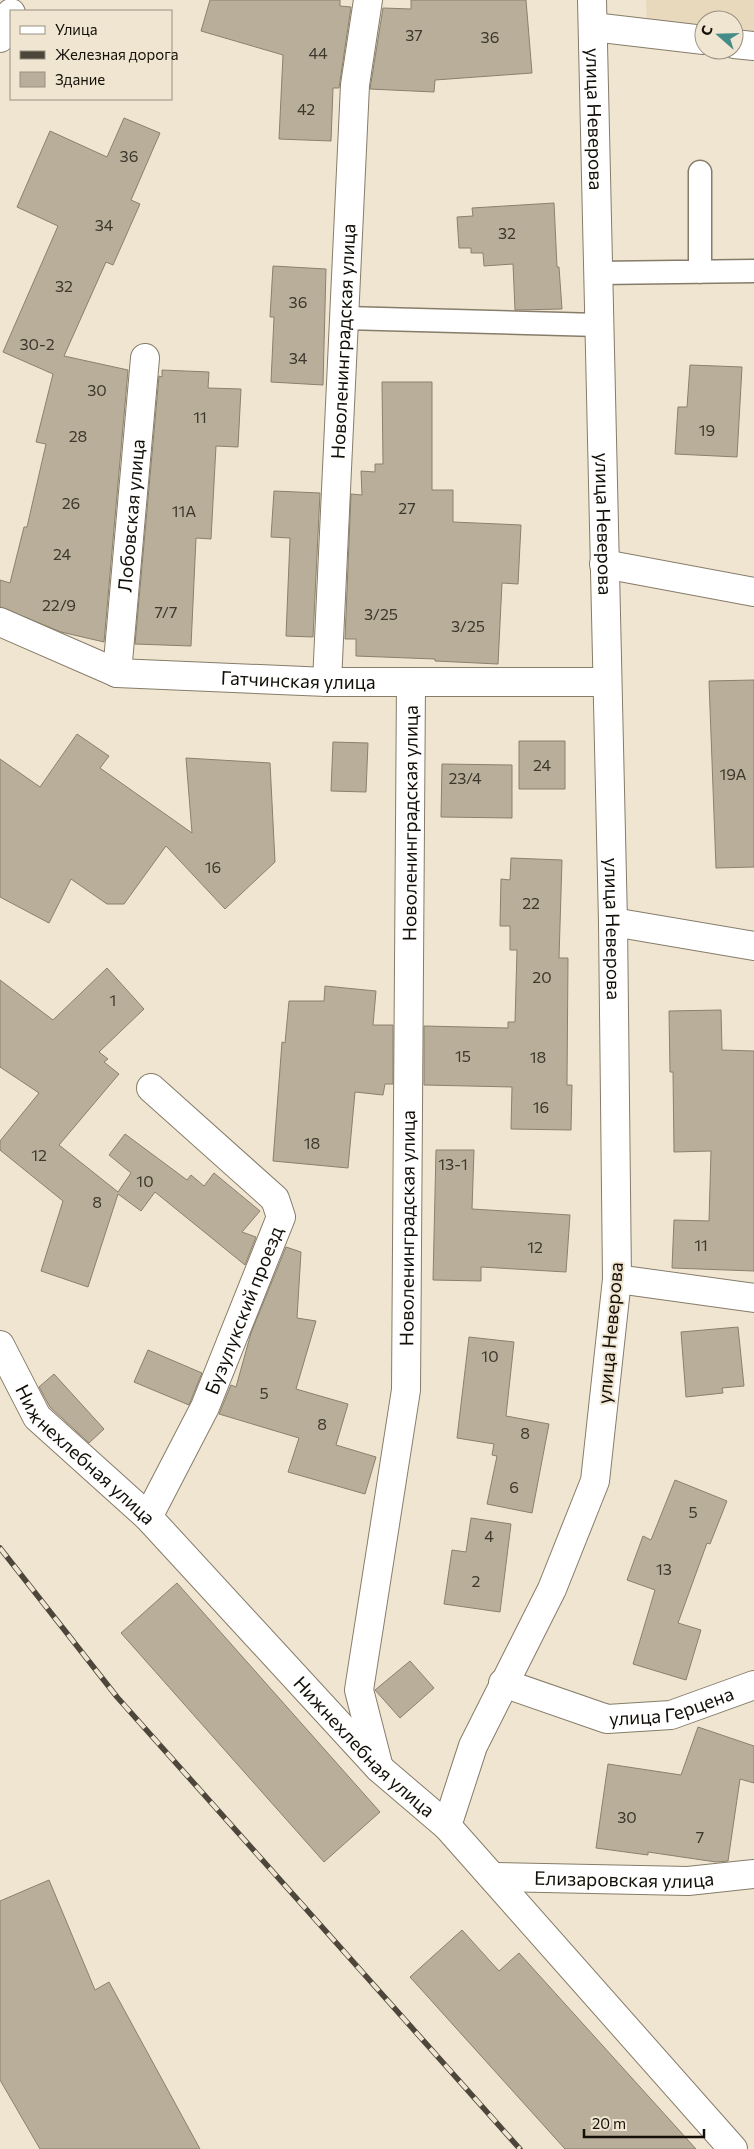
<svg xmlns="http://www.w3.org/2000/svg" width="754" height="2149" font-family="Commissioner,sans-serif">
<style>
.built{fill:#e8d9bd}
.building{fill:#b9ae99;stroke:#8b806d}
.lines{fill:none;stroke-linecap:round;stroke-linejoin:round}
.service-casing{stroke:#867c69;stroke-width:25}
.minor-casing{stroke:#867c69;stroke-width:30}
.tertiary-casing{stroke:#867c69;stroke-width:30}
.service{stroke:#fff;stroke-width:22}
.minor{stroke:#fff;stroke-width:28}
.tertiary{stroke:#fff;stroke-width:28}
.rail-casing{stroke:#4c463b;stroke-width:5.5}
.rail{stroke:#f0e5d0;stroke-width:4;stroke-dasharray:11;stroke-linecap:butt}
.labels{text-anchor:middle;stroke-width:4;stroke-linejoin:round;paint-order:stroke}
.number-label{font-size:16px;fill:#3d382d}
.street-label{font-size:19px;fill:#141009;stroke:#f0e5d0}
</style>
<rect width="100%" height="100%" fill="#f0e5d0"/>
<!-- built -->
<path class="built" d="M 646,0 L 754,0 L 754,33 L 734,31 L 734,20 L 704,20 L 704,28 L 647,23 Z"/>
<!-- building -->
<path class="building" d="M 210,0 L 340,0 L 340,6 L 351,7 L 339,88 L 333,88 L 331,141 L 279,139 L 283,55 L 201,31 Z
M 411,0 L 526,0 L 532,73 L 435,80 L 434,92 L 370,89 L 383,8 L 411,9 Z
M 124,118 L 160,133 L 131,200 L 140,204 L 113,265 L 106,262 L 64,356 L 128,370 L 104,642 L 61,632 L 0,607 L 0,580 L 10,583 L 24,527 L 27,527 L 46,444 L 36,442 L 53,374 L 3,352 L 58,226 L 17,207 L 50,131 L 107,157 Z
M 554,203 L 557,267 L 559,267 L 562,309 L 515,310 L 513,264 L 484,266 L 483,253 L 471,253 L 471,248 L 459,248 L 457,217 L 473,216 L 472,208 Z
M 273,266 L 326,269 L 323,385 L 271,382 L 274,317 L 270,317 Z
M 690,365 L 742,367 L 737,457 L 675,454 L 678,407 L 687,407 Z
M 162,370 L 209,372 L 208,388 L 241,389 L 238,447 L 216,446 L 211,539 L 196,538 L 191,646 L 135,644 L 159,376 L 162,377 Z
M 382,382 L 432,382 L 432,490 L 453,490 L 453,522 L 521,525 L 518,584 L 502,583 L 498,664 L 435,661 L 435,659 L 356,656 L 356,639 L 345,639 L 351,494 L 362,495 L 361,471 L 375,472 L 375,464 L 383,464 Z
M 274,491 L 320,493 L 313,637 L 286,636 L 290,538 L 271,537 Z
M 754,680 L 754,867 L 716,868 L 709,681 Z
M 77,734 L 109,756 L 100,768 L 192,833 L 186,758 L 270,763 L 275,862 L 225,909 L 166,846 L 124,904 L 107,904 L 71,879 L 49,923 L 0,897 L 0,759 L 40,787 Z
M 519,741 L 565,741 L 565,789 L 519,789 Z
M 333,742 L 368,743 L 366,792 L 331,791 Z
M 442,764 L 512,765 L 512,818 L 441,817 Z
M 511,858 L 562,860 L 559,958 L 568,958 L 567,1085 L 572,1085 L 571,1130 L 511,1129 L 512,1087 L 424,1085 L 424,1026 L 508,1028 L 508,1022 L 515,1022 L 517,950 L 510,950 L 510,926 L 500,926 L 501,879 L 510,880 Z
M 107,968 L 144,1009 L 99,1052 L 108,1059 L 104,1062 L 119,1074 L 59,1145 L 118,1192 L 131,1173 L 109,1155 L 125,1134 L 187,1180 L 191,1175 L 204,1186 L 214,1173 L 260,1211 L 242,1232 L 256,1237 L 245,1265 L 155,1192 L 141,1211 L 118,1194 L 88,1287 L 41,1271 L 63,1201 L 0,1150 L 0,1141 L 39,1093 L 0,1067 L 0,980 L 53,1020 Z
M 325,986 L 376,991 L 373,1025 L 393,1025 L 393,1084 L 385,1084 L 383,1095 L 355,1092 L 348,1168 L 273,1161 L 282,1042 L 285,1043 L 289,1001 L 324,1001 Z
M 721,1010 L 722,1050 L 754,1051 L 754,1271 L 672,1268 L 674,1220 L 709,1221 L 711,1151 L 674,1152 L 673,1072 L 670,1072 L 669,1011 Z
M 436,1150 L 474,1150 L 472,1209 L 570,1215 L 566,1272 L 481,1267 L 481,1281 L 433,1280 Z
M 286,1247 L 301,1252 L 297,1318 L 316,1321 L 296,1389 L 348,1404 L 336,1445 L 376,1457 L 365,1494 L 288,1472 L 299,1438 L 219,1414 L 231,1385 L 236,1387 L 251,1333 Z
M 738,1327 L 744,1386 L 722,1388 L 723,1393 L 686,1397 L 681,1332 Z
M 469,1337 L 514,1342 L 506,1416 L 549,1424 L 532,1513 L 487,1504 L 497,1456 L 492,1455 L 494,1444 L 457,1438 Z
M 148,1350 L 202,1373 L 189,1405 L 134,1382 Z
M 54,1374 L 104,1429 L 89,1443 L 50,1407 L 39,1387 Z
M 675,1480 L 727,1501 L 710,1544 L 707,1543 L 678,1623 L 701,1630 L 686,1680 L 633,1664 L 655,1590 L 627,1580 L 643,1536 L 651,1540 Z
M 471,1518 L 511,1524 L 500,1612 L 444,1604 L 452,1550 L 466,1552 Z
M 177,1583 L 380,1812 L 324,1862 L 121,1633 Z
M 410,1661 L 434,1688 L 400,1718 L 375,1690 Z
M 698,1727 L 754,1746 L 754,1783 L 740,1779 L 728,1861 L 716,1862 L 648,1852 L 648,1855 L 596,1848 L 608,1764 L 681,1775 Z
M 49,1880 L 95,1990 L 109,1982 L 200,2149 L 40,2149 L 0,2080 L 0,1901 Z
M 462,1930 L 499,1971 L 519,1953 L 696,2149 L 565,2149 L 410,1977 Z"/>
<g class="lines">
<!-- service casing -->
<g class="service-casing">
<path id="service" d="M 700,272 L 700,172
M 598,273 L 754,271
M 345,318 L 598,325"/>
</g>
<!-- minor casing -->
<g class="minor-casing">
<g id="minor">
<path d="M 593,27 L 704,40"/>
<path d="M 0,38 L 11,13"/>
<path d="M 734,44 L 754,46"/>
<path d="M 604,564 L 754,592"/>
<path id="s1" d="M 0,622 L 117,673 L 327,682 L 607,682"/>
<path id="s2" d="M 117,673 L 145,358"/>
<path id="s3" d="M 327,682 L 355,85 L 368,0"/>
<path d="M 613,922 L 754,946"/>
<path d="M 617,1279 L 754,1298"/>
<path id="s4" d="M 0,1345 L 37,1417 L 148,1517 L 379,1768 L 447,1826"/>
<path id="s5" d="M 148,1517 L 205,1407 L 281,1217 L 275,1199 L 151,1088"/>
<path id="s6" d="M 503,1683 L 607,1719 L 671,1715 L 754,1685"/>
<path id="s7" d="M 379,1768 L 359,1690 L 406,1390 L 411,682"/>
<path id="s8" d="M 493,1877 L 688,1881 L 754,1874"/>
</g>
</g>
<!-- tertiary casing -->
<g class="tertiary-casing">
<g id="tertiary">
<path id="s9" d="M 592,0 L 613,922 L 617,1279 L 595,1481 L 552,1589 L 473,1746 L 447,1826 L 733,2149"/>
</g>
</g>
<!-- service -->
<use href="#service" class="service"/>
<!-- minor -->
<use href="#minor" class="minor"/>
<!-- tertiary -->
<use href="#tertiary" class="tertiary"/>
<!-- rail casing -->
<g class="rail-casing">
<path id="rail" d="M 0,1548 L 117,1697 L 520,2149"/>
</g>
<!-- rail -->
<use href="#rail" class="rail"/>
</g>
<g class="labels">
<!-- number labels -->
<g class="number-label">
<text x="414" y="41">37</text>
<text x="490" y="43">36</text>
<text x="318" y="59">44</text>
<text x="306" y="115">42</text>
<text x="129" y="162">36</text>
<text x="104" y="231">34</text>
<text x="507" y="239">32</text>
<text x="64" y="292">32</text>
<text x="298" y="308">36</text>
<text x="37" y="350">30-2</text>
<text x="298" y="364">34</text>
<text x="97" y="396">30</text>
<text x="200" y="423">11</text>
<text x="707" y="436">19</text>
<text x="78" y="442">28</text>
<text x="71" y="509">26</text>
<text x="407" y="514">27</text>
<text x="184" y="517">11А</text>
<text x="62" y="560">24</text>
<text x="59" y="611">22/9</text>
<text x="166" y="618">7/7</text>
<text x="381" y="620">3/25</text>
<text x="468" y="632">3/25</text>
<text x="542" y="771">24</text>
<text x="733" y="780">19А</text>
<text x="465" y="784">23/4</text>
<text x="213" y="873">16</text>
<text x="531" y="909">22</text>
<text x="542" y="983">20</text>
<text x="113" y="1006">1</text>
<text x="463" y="1062">15</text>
<text x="538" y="1063">18</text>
<text x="541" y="1113">16</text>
<text x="312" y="1149">18</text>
<text x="39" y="1161">12</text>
<text x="453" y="1170">13-1</text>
<text x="145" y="1187">10</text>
<text x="97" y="1208">8</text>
<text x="701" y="1251">11</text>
<text x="535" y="1253">12</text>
<text x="490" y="1362">10</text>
<text x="264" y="1399">5</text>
<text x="322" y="1430">8</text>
<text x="525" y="1439">8</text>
<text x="514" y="1493">6</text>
<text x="693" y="1518">5</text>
<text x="489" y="1542">4</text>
<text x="664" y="1575">13</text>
<text x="476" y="1587">2</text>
<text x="627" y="1823">30</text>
<text x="700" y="1843">7</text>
</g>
<!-- street labels -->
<g class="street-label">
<text dy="7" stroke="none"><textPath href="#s9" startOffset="119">улица Неверова</textPath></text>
<text dy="7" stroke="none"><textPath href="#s3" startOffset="341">Новоленинградская улица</textPath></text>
<text dy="7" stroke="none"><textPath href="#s2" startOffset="158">Лобовская улица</textPath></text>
<text dy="7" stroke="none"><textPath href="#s9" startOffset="524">улица Неверова</textPath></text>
<text dy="7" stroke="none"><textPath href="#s1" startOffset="309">Гатчинская улица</textPath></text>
<text dy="7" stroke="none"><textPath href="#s7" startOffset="951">Новоленинградская улица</textPath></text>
<text dy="7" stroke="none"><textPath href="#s9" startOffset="929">улица Неверова</textPath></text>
<text dy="7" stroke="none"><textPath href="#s7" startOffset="546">Новоленинградская улица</textPath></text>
<text dy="7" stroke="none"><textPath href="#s5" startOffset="228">Бузулукский проезд</textPath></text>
<text transform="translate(610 1333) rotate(-85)" y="7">улица Неверова</text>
<text dy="7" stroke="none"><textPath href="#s4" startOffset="141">Нижнехлебная улица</textPath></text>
<text dy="7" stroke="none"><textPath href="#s6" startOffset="176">улица Герцена</textPath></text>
<text dy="7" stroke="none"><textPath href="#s4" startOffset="546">Нижнехлебная улица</textPath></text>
<text dy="7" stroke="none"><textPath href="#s8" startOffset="131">Елизаровская улица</textPath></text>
</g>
</g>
<!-- legend -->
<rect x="10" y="10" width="162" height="90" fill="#f0e5d0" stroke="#989080"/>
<rect x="20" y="26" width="25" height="8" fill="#ffffff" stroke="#989080"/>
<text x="55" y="35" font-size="15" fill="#141009">Улица</text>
<rect x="20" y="51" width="25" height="8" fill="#4c463b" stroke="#989080"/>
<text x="55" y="60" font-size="15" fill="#141009">Железная дорога</text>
<rect x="20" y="72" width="25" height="15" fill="#b9ae99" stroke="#989080"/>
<text x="55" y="85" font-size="15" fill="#141009">Здание</text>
<!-- north arrow -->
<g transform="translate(719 35) rotate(290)"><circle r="24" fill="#f0e5d0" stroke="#989080"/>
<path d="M0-4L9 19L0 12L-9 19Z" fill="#448c87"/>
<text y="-8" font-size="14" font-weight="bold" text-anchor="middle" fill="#141009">С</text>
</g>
<!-- scale -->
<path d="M584 2129v8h120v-8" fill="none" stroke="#141009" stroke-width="2.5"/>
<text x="592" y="2129" font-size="15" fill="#141009" stroke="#f0e5d0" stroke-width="4" paint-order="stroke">20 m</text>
</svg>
